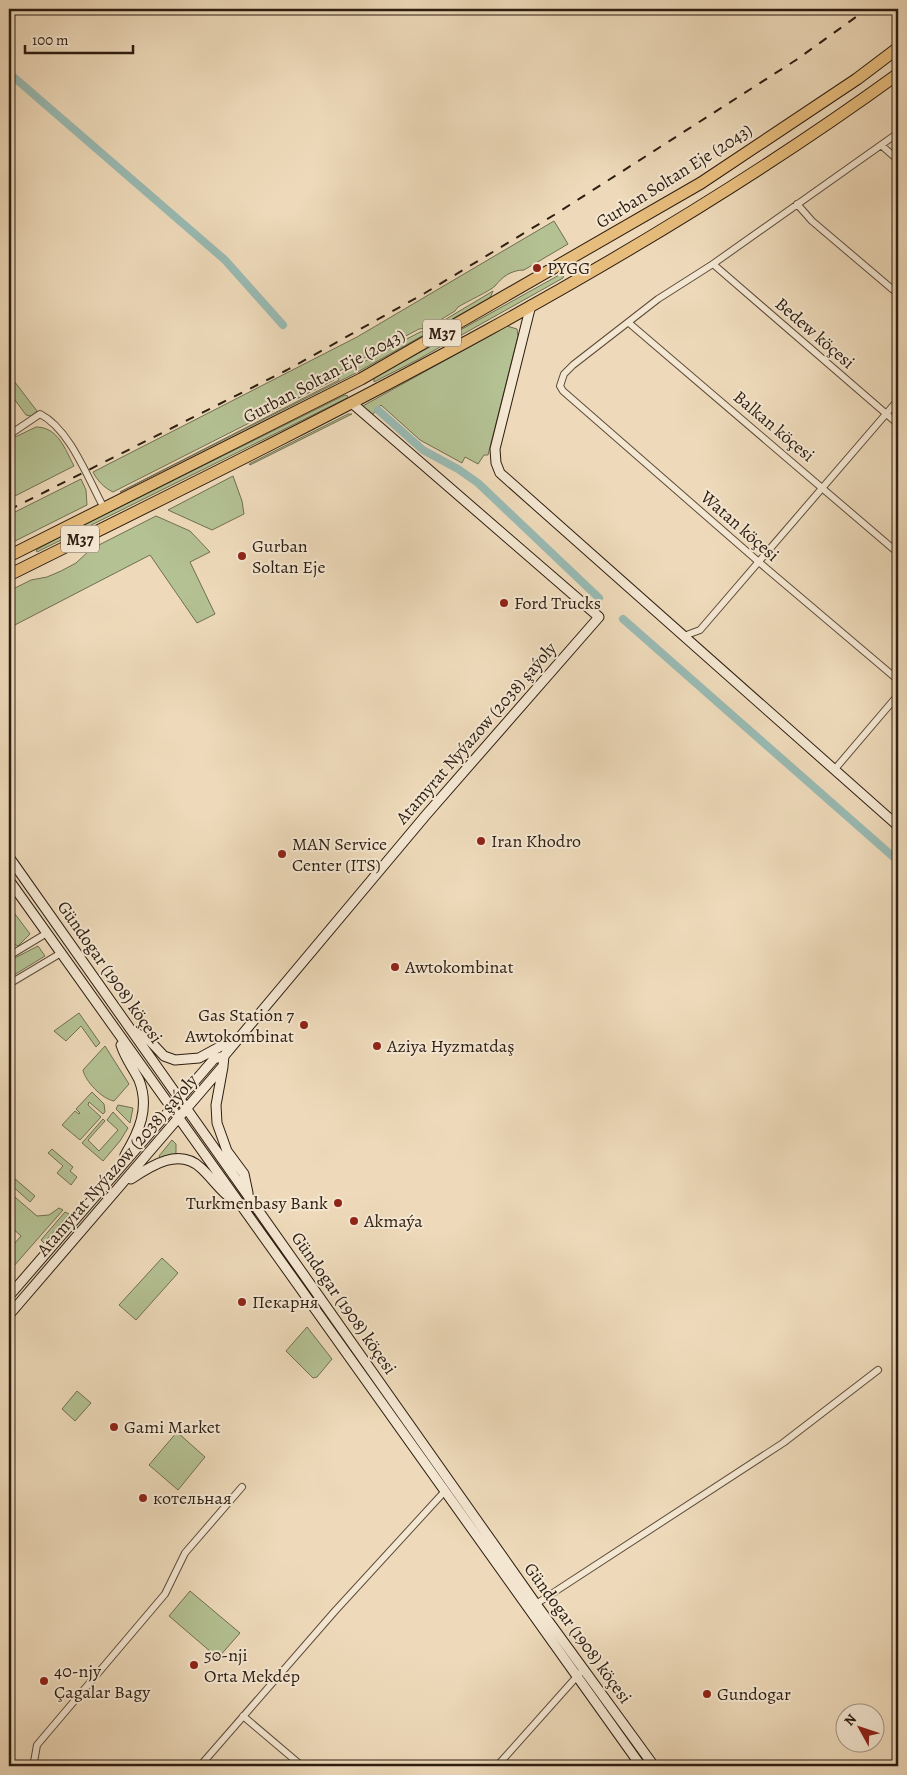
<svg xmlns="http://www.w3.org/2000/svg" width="907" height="1775" font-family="Alegreya,serif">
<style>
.green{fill:#b4c193;stroke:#706f52}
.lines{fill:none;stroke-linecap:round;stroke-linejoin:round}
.canal{stroke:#99bab3;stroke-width:8}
.street-casing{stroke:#5d4c3b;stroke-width:8}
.secondary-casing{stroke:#2d1d11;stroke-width:11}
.highway-casing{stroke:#2d1d11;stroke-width:13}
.street{stroke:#f4e7d2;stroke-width:6}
.secondary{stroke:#f4e7d2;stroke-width:9}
.highway{stroke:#e7bd7d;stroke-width:11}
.rail{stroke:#2d1d11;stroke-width:2;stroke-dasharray:9 9;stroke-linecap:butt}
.poi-dot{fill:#8f2418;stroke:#f4e7d2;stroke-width:2}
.labels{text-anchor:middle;stroke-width:4;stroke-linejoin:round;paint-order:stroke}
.shield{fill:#f4e7d2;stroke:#695a4b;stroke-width:1}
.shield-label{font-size:16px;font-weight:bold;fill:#2d1d11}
.street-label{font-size:18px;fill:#2d1d11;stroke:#f4e7d2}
.poi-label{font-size:18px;fill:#2d1d11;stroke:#f4e7d2;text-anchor:start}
</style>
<rect width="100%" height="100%" fill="#eedaba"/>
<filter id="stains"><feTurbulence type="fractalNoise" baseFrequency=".004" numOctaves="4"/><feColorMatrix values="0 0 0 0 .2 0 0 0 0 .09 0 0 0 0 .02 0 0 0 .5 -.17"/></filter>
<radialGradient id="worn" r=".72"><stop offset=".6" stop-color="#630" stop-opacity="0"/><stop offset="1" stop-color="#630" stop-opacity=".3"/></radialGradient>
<!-- green -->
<path class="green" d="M 554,221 L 568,244 L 524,270 C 511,270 502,277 495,286 C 490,291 466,302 458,307 L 455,311 L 427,328 L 419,329 L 332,375 L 334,380 L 113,492 C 104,488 97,480 93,472 L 357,337 Z
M 561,274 L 564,274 L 563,278 L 417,360 L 374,382 L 374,378 Z
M 493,291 L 490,298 L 356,373 L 120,492 L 339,380 L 337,376 L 420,332 L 426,331 Z
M 507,326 L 517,329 L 518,336 L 488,455 L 484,455 L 478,464 L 465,457 L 462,463 L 420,440 L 381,405 L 372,415 L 361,407 Z
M 14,381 L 37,411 L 31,416 L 26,415 L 9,392 L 9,385 Z
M 345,395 L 348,396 L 347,398 L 37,552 L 36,550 L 58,538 Z
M 348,414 L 352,414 L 250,465 L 249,464 Z
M 36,427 C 58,427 65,449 74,466 L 9,499 L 9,440 Z
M 233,476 L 242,501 L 244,514 L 212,530 L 168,510 Z
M 81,479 L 86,490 L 87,505 L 9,544 L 9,515 Z
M 156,516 L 190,531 L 210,552 L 190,562 L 215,614 L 197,623 L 150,555 L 9,628 L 9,591 L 31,580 L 47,577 L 61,571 L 76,563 L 91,549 Z
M 9,906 L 30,934 L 18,946 L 14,944 L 9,935 Z
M 38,946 L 45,956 L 9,978 L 9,961 Z
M 79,1013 L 100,1043 L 96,1047 L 81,1026 L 66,1041 L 54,1031 Z
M 105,1046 L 129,1084 L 114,1101 C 102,1099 85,1081 83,1070 Z
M 92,1092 L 104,1104 L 105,1112 L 103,1114 L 89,1102 L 88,1105 L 101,1117 L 80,1140 L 62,1125 L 75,1111 L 79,1114 L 80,1113 L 76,1109 Z
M 118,1105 L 133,1108 L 130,1123 L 116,1109 Z
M 113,1112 L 128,1128 L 120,1141 L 103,1161 L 82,1143 L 103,1119 L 105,1121 L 88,1140 L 99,1151 L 118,1130 L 107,1120 Z
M 172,1140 L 176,1144 L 176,1154 L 161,1158 L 159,1156 Z
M 52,1149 L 73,1167 L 70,1171 L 77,1177 L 71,1185 L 57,1173 L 63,1166 L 48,1153 Z
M 14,1178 L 35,1196 L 30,1202 L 9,1183 Z
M 9,1192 L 37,1216 L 49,1215 L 59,1208 L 63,1210 L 13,1267 L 9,1264 L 9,1250 L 21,1236 L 9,1225 Z
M 65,1212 L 69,1214 L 44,1243 L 41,1240 Z
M 162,1258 L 178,1273 L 136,1320 L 119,1305 Z
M 307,1327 L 332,1359 L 317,1377 L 313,1378 L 286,1351 Z
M 77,1391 L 91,1403 L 75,1421 L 62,1409 Z
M 177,1432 L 205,1457 L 178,1490 L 149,1465 Z
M 190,1591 L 240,1633 L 218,1658 L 169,1616 Z"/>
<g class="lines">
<!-- canal -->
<path class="canal" d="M 9,73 L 225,260 L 283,325
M 378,410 L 423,450 L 458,469 L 478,483 L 599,598
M 623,619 L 898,861"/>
<!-- street casing -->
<g class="street-casing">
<path id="street" d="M 898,133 L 713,264 L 658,299 L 573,365 L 564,374 L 560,386 L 563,391 L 760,563 L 898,680
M 881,145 L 898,160
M 797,204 L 812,221 L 898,294
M 713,264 L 898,424
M 629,323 L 898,553
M 9,435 L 40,414 C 70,429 88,479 104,508
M 684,636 L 700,630 L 898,400
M 835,769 L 898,695
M 9,956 L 47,933
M 9,984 L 61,953
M 536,1604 L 783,1443 L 878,1370
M 243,1716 L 302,1766
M 37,1766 L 34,1762 L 37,1745 L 165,1594 L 185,1553 L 242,1487
M 200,1766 L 335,1611 L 445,1491
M 497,1766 L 580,1673"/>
</g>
<!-- secondary casing -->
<g class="secondary-casing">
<path id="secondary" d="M 531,305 L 495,449 L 496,463 L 500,473 L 898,826
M 9,857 L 536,1604 L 654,1766
M 9,880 L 641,1766
M 132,1031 L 148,1039 L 164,1056 L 175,1060 L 199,1058 L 236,1038
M 121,1045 C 125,1058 133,1068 139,1080 C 150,1108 139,1132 125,1155
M 223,1067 L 216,1105 L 217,1123 L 227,1151 L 244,1174 L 248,1193
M 131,1179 C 151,1166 179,1147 201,1168 C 213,1179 220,1191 234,1201
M 9,1296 L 214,1059 L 224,1056 L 426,815 L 599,617 L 353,404
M 9,1315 L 223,1066 L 224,1056"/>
</g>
<!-- highway casing -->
<g class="highway-casing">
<path id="highway" d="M 9,556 L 361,379 L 701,183 L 857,79 L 898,48
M 9,575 C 313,424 623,274 898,74"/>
</g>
<!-- street -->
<use href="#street" class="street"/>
<!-- secondary -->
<use href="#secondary" class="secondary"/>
<!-- highway -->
<use href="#highway" class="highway"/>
<!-- rail -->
<path class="rail" d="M 9,510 L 287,370 L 425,293 L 554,215 L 796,60 L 867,9"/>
</g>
<!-- markers -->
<g class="poi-dot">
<circle cx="537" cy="268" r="5"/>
<circle cx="242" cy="556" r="5"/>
<circle cx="504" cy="603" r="5"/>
<circle cx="481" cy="841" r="5"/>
<circle cx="282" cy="854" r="5"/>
<circle cx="395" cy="967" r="5"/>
<circle cx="304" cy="1025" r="5"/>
<circle cx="377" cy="1046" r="5"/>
<circle cx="338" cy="1203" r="5"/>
<circle cx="354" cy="1221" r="5"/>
<circle cx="242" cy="1302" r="5"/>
<circle cx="114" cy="1427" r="5"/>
<circle cx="143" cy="1498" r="5"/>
<circle cx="194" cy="1665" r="5"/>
<circle cx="44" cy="1681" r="5"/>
<circle cx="707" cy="1694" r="5"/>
</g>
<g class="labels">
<!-- shield labels -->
<g class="shield">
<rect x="423" y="319.5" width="38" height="27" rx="4"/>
<rect x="61" y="525.5" width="38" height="27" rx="4"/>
</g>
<g class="shield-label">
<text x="442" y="339">M37</text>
<text x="80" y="545">M37</text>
</g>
<!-- street labels -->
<g class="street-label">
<text transform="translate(674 176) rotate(-32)" y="6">Gurban Soltan Eje (2043)</text>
<text transform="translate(815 333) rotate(41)" y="6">Bedew köçesi</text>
<text transform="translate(324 376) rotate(-28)" y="6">Gurban Soltan Eje (2043)</text>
<text transform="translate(774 426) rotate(40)" y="6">Balkan köçesi</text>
<text transform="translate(740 526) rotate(41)" y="6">Watan köçesi</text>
<text transform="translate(476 733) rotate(-49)" y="6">Atamyrat Nyýazow (2038) şaýoly</text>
<text transform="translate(110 972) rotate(55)" y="6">Gündogar (1908) köçesi</text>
<text transform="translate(117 1165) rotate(-49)" y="6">Atamyrat Nyýazow (2038) şaýoly</text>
<text transform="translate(344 1303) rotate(55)" y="6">Gündogar (1908) köçesi</text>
<text transform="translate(578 1633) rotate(54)" y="6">Gündogar (1908) köçesi</text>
</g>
<!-- poi labels -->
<g class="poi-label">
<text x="547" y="274">PYGG</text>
<text x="252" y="552">Gurban<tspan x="252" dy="21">Soltan Eje</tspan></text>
<text x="514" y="609">Ford Trucks</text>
<text x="491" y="847">Iran Khodro</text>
<text x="292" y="850">MAN Service<tspan x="292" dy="21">Center (ITS)</tspan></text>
<text x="405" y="973">Awtokombinat</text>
<text x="294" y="1021" text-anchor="end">Gas Station 7<tspan x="294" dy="21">Awtokombinat</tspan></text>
<text x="387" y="1052">Aziya Hyzmatdaş</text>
<text x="328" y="1209" text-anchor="end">Turkmenbasy Bank</text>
<text x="364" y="1227">Аkmaýa</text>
<text x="252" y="1308">Пекарня</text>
<text x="124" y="1433">Gami Market</text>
<text x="153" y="1504">котельная</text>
<text x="204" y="1661">50-nji<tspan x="204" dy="21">Orta Mekdep</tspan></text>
<text x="54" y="1677">40-njy<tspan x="54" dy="21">Çagalar Bagy</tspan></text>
<text x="717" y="1700">Gundogar</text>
</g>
</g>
<!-- margin -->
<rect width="907" height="1775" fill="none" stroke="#eedaba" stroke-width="30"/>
<rect x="10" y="10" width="887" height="1755" fill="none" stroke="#2d1d11" stroke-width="2.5"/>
<rect x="15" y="15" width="877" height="1745" fill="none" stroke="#2d1d11"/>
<!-- north arrow -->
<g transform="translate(860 1728) rotate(310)"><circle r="24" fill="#f4e7d2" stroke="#a49685"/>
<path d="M0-4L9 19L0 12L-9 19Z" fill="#8f2418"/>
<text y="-8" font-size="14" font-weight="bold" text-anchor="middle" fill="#2d1d11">N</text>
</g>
<!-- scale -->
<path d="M25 45v8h108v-8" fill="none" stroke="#2d1d11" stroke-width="2.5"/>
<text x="32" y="45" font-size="15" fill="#2d1d11" stroke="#f4e7d2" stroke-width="4" paint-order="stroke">100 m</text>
<rect width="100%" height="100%" filter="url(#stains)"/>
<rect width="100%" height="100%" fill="url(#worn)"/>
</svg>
